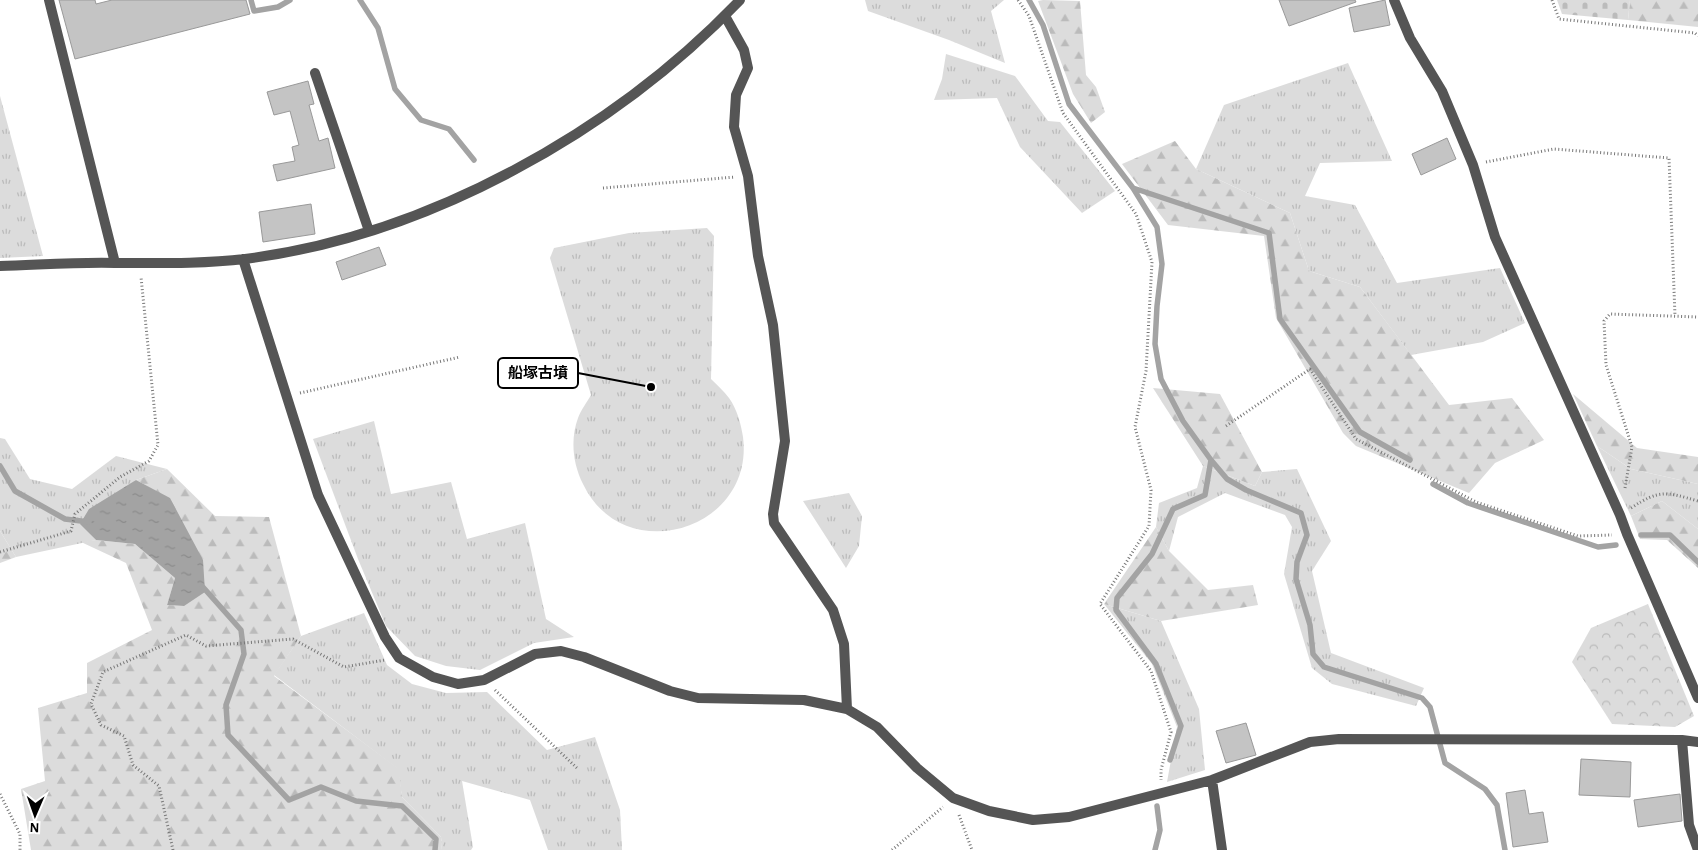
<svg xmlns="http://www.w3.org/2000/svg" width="1698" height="850" font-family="'Alegreya Sans','Noto Sans JP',sans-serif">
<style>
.grass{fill:url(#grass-tufts)}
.forest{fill:url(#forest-firs)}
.cemetery{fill:url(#cemetery-stones)}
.park{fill:url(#park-crowns)}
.water{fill:url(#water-ripples)}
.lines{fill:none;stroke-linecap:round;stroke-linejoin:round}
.stream{stroke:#a3a3a3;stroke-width:5.5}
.building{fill:#c4c4c4;stroke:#999}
.path{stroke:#777;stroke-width:3;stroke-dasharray:1 2.5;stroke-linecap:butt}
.minor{stroke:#555;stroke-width:10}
.leader{fill:none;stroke:#000;stroke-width:2}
.callout-dot{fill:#000;stroke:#fff;stroke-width:2}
.callout{fill:#fff;stroke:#000;stroke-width:2}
.callout-label{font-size:15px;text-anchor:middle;font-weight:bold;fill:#000}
</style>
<defs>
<pattern id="grass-tufts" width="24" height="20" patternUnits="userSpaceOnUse" patternTransform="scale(1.25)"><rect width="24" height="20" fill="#dcdcdc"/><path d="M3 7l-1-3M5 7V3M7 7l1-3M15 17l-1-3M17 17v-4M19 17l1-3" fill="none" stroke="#bbb"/></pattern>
<pattern id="forest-firs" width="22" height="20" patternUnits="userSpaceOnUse" patternTransform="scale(1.25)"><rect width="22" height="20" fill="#dcdcdc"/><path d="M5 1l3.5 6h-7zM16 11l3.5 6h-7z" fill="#bbb"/></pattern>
<pattern id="cemetery-stones" width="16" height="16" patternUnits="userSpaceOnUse" patternTransform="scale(1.25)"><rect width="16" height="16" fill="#dcdcdc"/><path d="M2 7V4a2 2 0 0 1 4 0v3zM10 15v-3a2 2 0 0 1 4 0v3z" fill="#bbb"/></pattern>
<pattern id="park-crowns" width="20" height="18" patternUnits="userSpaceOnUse" patternTransform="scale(1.25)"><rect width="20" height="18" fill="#dcdcdc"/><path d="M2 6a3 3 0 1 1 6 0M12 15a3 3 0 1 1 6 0" fill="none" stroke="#bbb"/></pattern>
<pattern id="water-ripples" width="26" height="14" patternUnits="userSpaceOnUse" patternTransform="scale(1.25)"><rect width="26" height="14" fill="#a3a3a3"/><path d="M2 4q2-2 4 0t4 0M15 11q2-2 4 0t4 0" fill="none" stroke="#8b8b8b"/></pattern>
</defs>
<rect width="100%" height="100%" fill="#fff"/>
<!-- grass -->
<path class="grass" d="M 865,0 L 1004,0 L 991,11 L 1005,63 L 949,40 L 868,11 Z
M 946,54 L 1015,76 L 1048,121 L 1060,122 L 1115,191 L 1082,213 L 1020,147 L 997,98 L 934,100 L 942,79 Z
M 1348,63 L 1392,161 L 1320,163 L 1305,196 L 1355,205 L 1397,283 L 1500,268 L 1525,323 L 1483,342 L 1411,355 L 1360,287 L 1309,271 L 1290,213 L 1196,169 L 1224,105 Z
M 0,96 L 43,256 L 0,258 Z
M 707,228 L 714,236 L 711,379 C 717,385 724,391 729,398 C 737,409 741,424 743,437 C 755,531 623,569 583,484 C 573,464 570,440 578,418 C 581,410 587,402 591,395 L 550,258 L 554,248 L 629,233 Z
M 374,421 L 391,494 L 451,482 L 467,539 L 525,523 L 546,619 L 574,637 L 534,643 L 480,670 L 446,666 L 415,656 L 386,626 L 358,559 L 313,439 Z
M 0,438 L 5,439 L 30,479 L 72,489 L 116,456 L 167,469 L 136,480 L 81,524 L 96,540 L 16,557 L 0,531 Z
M 1597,446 L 1631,469 L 1698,484 L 1698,529 L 1662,501 L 1631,516 Z
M 1203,466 L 1255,486 L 1262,472 L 1297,469 L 1331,541 L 1312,571 L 1331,653 L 1424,688 L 1416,706 L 1332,684 L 1312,668 L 1284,574 L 1292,527 L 1285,515 L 1225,493 L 1178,517 L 1169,551 L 1156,527 L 1159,503 L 1197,488 Z
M 849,493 L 862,516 L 859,546 L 846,568 L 803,501 Z
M 1104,604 L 1161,621 L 1199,709 L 1205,770 L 1167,782 L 1177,727 L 1152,664 Z
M 364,613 L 387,665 L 412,684 L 446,693 L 487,692 L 547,750 L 595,737 L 620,810 L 622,850 L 548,850 L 530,800 L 462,781 L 473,847 L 471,850 L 442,850 L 441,837 L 402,797 L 398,769 L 274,675 L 301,636 Z"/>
<!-- forest -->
<path class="forest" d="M 1043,0 L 1080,1 L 1086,75 L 1096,87 L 1105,112 L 1091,123 L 1073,94 L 1038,1 Z
M 1630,0 L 1698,0 L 1698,27 L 1628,20 Z
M 1175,141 L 1196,169 L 1290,213 L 1309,271 L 1360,287 L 1449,405 L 1512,398 L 1544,440 L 1495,463 L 1469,493 L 1356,446 L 1343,433 L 1276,318 L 1264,236 L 1168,225 L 1122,164 Z
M 1153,388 L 1220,394 L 1262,472 L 1255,486 L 1203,466 Z
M 1573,394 L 1637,448 L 1698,457 L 1698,484 L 1631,469 L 1597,446 Z
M 167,469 L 215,516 L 269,517 L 301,636 L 274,676 L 399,769 L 402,797 L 441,837 L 442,850 L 31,850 L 21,789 L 45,781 L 38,708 L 87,693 L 87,663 L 152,630 L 126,563 L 81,542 L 96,540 L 135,544 L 175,578 L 167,605 L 184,606 L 170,499 L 136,480 Z
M 1662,501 L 1698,529 L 1698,568 L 1667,540 L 1640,539 L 1631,516 Z
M 1156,527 L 1169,551 L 1208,590 L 1253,585 L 1258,605 L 1161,621 L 1104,604 Z
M 0,531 L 16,557 L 0,563 Z"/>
<!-- cemetery -->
<path class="cemetery" d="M 1557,0 L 1630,0 L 1628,20 L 1562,14 Z"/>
<!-- park -->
<path class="park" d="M 1648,604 L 1694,716 L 1675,727 L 1612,724 L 1572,662 L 1591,628 Z"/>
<!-- water -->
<path class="water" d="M 136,480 L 170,498 L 203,560 L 205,592 L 184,606 L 167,605 L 175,578 L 135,544 L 96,540 L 80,524 L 89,509 Z"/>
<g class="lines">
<!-- stream -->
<path class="stream" d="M 251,0 L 254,11 L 278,7 L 290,0
M 360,0 L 378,28 L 395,89 L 421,120 L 449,129 L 474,160
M 1029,0 L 1043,25 L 1069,104 L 1133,188 L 1157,227 L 1162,264 L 1157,306 L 1155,344 L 1161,379 L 1183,421 L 1211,460 L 1227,479 L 1246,490 L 1301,513 L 1307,535 L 1297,562 L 1296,579 L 1310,625 L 1313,654 L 1324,667 L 1422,698 L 1430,707 L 1445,763 L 1485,789 L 1497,805 L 1505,850
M 1133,188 L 1269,233 L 1280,319 L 1360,432 L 1410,460
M 0,466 L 15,491 L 65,519 L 89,522
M 1433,484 L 1468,503 L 1598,547 L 1616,545
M 1641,535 L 1670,535 L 1698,562
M 202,586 L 241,630 L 244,654 L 226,705 L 228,735 L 289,800 L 321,787 L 356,801 L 402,806 L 436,839 L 435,850
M 1170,760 L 1181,726 L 1156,664 L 1116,610 L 1117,598 L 1152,554 L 1173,509 L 1205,495 L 1211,460
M 1155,850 L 1160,830 L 1157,806"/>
</g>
<!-- building -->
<path class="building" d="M 59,0 L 95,0 L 96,4 L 112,0 L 246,0 L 250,14 L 75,59 Z
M 1279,0 L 1355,0 L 1356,2 L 1289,26 Z
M 1385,0 L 1390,25 L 1354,32 L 1349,8 Z
M 308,81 L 314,104 L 309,105 L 319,141 L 328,138 L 335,168 L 277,181 L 273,165 L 295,161 L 292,147 L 299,145 L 290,111 L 274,115 L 267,92 Z
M 1447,138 L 1456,159 L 1421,175 L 1412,154 Z
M 311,204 L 315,234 L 263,242 L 259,212 Z
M 379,247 L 386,265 L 342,280 L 336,262 Z
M 1246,723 L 1256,755 L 1226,763 L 1216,731 Z
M 1581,759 L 1631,762 L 1630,797 L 1579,795 Z
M 1525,790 L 1529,814 L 1543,812 L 1548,842 L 1513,847 L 1506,793 Z
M 1680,794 L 1682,821 L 1638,827 L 1634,800 Z"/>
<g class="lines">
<!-- path -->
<path class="path" d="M 1018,0 L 1029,16 L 1063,113 L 1136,214 L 1152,262 L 1146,371 L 1135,427 L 1151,490 L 1149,526 L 1100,604 L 1151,671 L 1171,732 L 1161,770 L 1161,780
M 1552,0 L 1559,19 L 1695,33 L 1698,36
M 1486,162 L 1554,149 L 1669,158 L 1675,316
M 603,188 L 735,177
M 300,393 L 460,357
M 1226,426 L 1310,369 L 1356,439 L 1476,502 L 1578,536 L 1612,535
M 1625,488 L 1632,447 L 1606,365 L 1604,321 L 1610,314 L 1698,317
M 1631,508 C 1660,489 1666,492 1698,501
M 0,552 L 71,531 L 75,514 L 120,477 L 149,461 L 158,445 L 141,277
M 495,690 L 578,769
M 0,794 L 20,834 L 20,850
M 959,815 L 972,850
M 173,850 L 159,786 L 133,765 L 124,736 L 101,725 L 91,704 L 103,672 L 186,635 L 206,646 L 293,639 L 344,667 L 385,660
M 892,850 L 943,807"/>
<!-- minor -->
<path class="minor" d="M 49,0 L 115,263
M 1394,0 L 1410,38 L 1442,91 L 1473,165 L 1495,237 L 1620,515 L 1627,534 L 1698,698
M 725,16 L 744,50 L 748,68 L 736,95 L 734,127 L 748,176 L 758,256 L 773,325 L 785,441 L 773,514 L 774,523 L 833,610 L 844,644 L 847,709
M 315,73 L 369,231
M 243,259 L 318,495 L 385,637 L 399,658 L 433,677 L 458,684 L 484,680 L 535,654 L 561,651 L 584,657 L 670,691 L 698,698 L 804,700 L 847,709 L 877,727 L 917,768 L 953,798 L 989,811 L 1033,820 L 1069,817 L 1212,780 L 1310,742 L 1339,739 L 1682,740 L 1698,742
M 0,266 C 38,265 76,262 115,263 C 157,263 203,264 245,259 C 427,236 614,132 740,0
M 1682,740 L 1689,825 L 1698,850
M 1212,780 L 1222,850"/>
</g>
<!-- callouts -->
<path class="leader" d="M651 387L578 373"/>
<circle class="callout-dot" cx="651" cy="387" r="5"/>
<rect class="callout" x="498" y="358" width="80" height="30" rx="5"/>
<g class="callout-label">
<text x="538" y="378">船塚古墳</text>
</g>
<!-- north arrow -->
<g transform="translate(35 815) rotate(182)" stroke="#ffffff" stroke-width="4" paint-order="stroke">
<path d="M0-4L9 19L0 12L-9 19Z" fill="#000000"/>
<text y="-8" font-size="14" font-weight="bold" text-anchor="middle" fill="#000000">N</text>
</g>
</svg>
